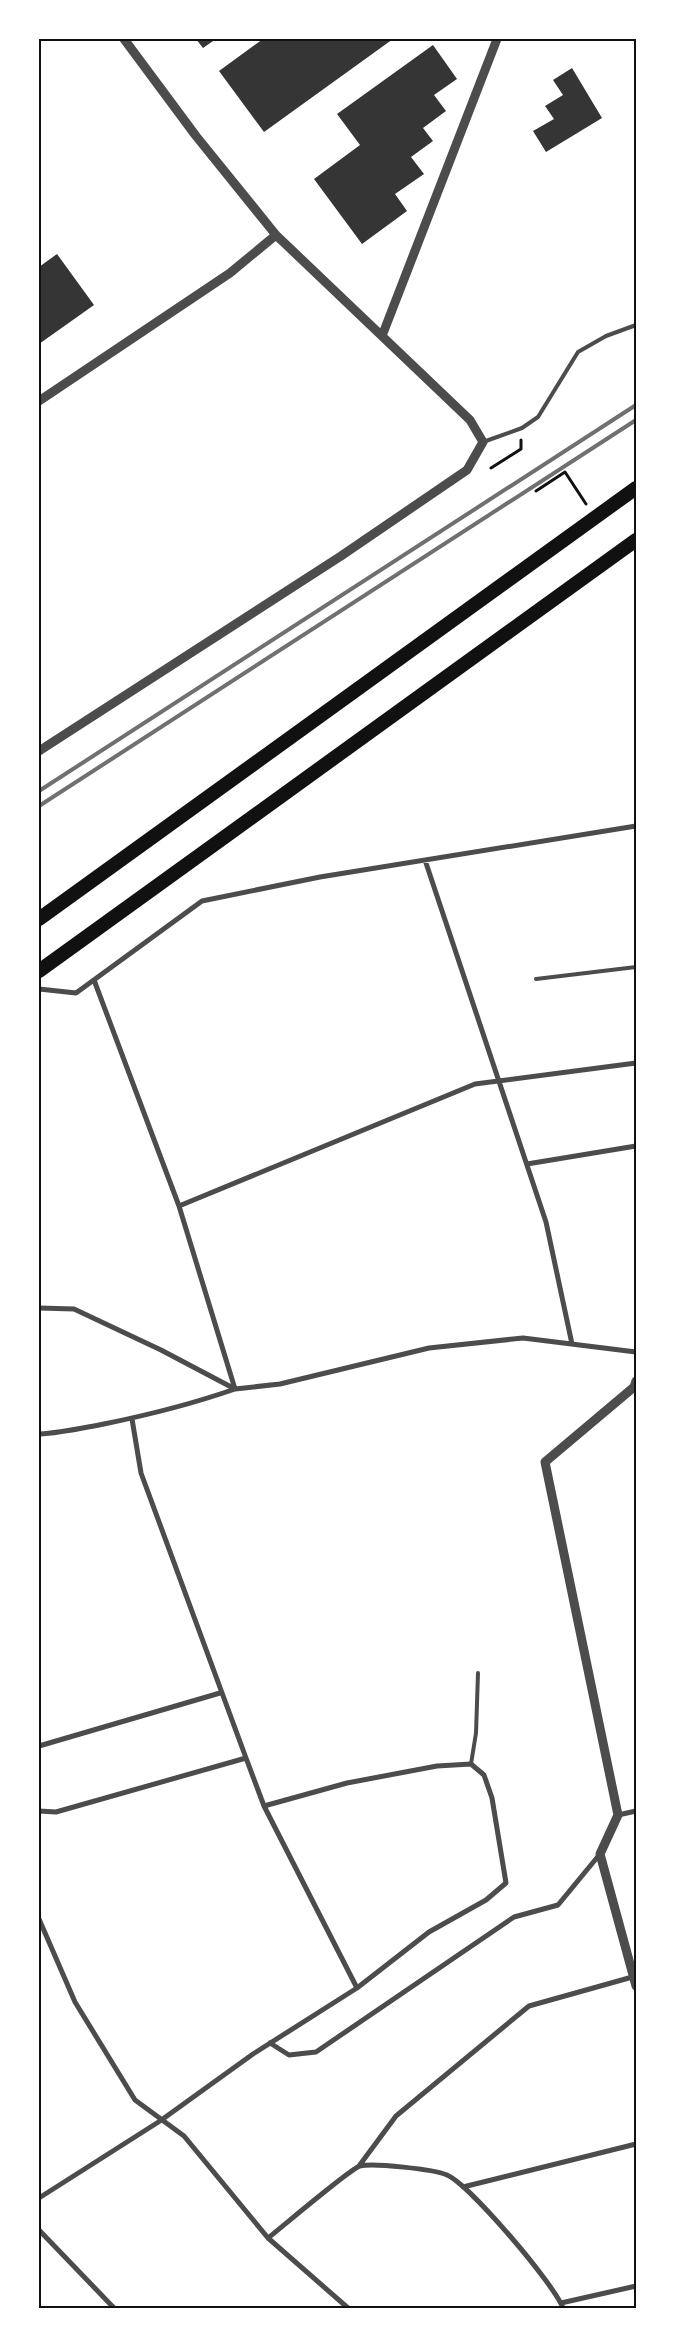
<svg xmlns="http://www.w3.org/2000/svg" width="675" height="2347" font-family="Rubik,sans-serif">
<style>
.building{fill:#353535}
.lines{fill:none;stroke-linecap:round;stroke-linejoin:round}
.path{stroke:#111;stroke-width:3}
.service{stroke:#4c4c4c;stroke-width:4}
.minor{stroke:#4c4c4c;stroke-width:5}
.tertiary{stroke:#4c4c4c;stroke-width:9}
.trunk{stroke:#111;stroke-width:14}
.rail{stroke:#707070;stroke-width:4}
.neatline{fill:none;stroke:#111;stroke-width:2}
</style>
<rect width="100%" height="100%" fill="#fff"/>
<!-- building -->
<path class="building" d="M 196,39 L 216,39 L 203,48 Z
M 263,39 L 393,39 L 264,132 L 219,71 Z
M 433,45 L 457,79 L 434,95 L 446,111 L 423,128 L 433,141 L 411,157 L 424,174 L 395,194 L 407,211 L 362,244 L 314,179 L 360,145 L 337,114 Z
M 572,68 L 602,118 L 546,152 L 533,131 L 554,119 L 545,106 L 563,95 L 553,80 Z
M 57,254 L 94,305 L 39,344 L 39,267 Z"/>
<g class="lines">
<!-- path -->
<path class="path" d="M 491,468 L 521,449 L 521,440
M 536,491 L 565,472 L 586,504"/>
<!-- service -->
<path class="service" d="M 483,442 L 522,428 L 538,417 L 578,352 L 606,336 L 636,325
M 536,979 L 636,967
M 471,1764 L 476,1733 L 478,1673"/>
<!-- minor -->
<path class="minor" d="M 425,860 L 546,1222 L 572,1344
M 39,989 L 76,993 L 202,901 L 320,877 L 636,826
M 527,1164 L 636,1146
M 179,1206 L 475,1084 L 636,1063
M 39,1308 L 74,1309 L 161,1350 L 235,1389 L 280,1384 L 429,1348 L 523,1338 L 636,1352
M 132,1419 L 141,1473 L 246,1758 L 264,1806 L 357,1988
M 39,1434 C 61,1433 82,1428 104,1424 C 148,1415 192,1404 235,1389 L 179,1206 L 94,980
M 39,1746 L 220,1693
M 39,1811 L 56,1812 L 246,1758
M 618,1815 L 636,1811
M 39,1919 L 75,2002 L 135,2100 L 184,2136 L 268,2238 L 348,2308
M 270,2043 L 289,2055 L 316,2052 L 514,1917 L 558,1905 L 600,1854
M 359,2166 L 396,2116 L 529,2006 L 636,1976
M 463,2187 L 636,2144
M 39,2198 L 160,2121 L 253,2054 L 357,1988 L 429,1932 L 486,1900 L 506,1883 L 492,1798 L 484,1775 L 471,1764 L 437,1766 L 347,1783 L 264,1806
M 39,2230 L 114,2308
M 268,2238 C 281,2228 351,2168 360,2166 C 374,2163 433,2169 447,2175 C 470,2185 554,2284 563,2308
M 561,2303 L 636,2286"/>
<!-- tertiary -->
<path class="tertiary" d="M 382,336 L 497,39
M 39,401 L 230,273 L 276,235
M 39,751 L 341,556 L 467,470 L 483,442 L 470,420 L 276,235 L 196,136 L 124,39
M 636,1381 L 634,1387 L 545,1462 L 618,1815 L 600,1854 L 636,1986"/>
<!-- trunk -->
<path class="trunk" d="M 39,919 L 636,488
M 39,971 L 636,540"/>
<!-- rail -->
<path class="rail" d="M 39,791 L 636,405
M 39,806 L 636,420"/>
</g>
<!-- border -->
<rect width="675" height="2347" fill="none" stroke="#ffffff" stroke-width="80"/>
<rect x="40" y="40" width="595" height="2267" class="neatline"/>
</svg>
